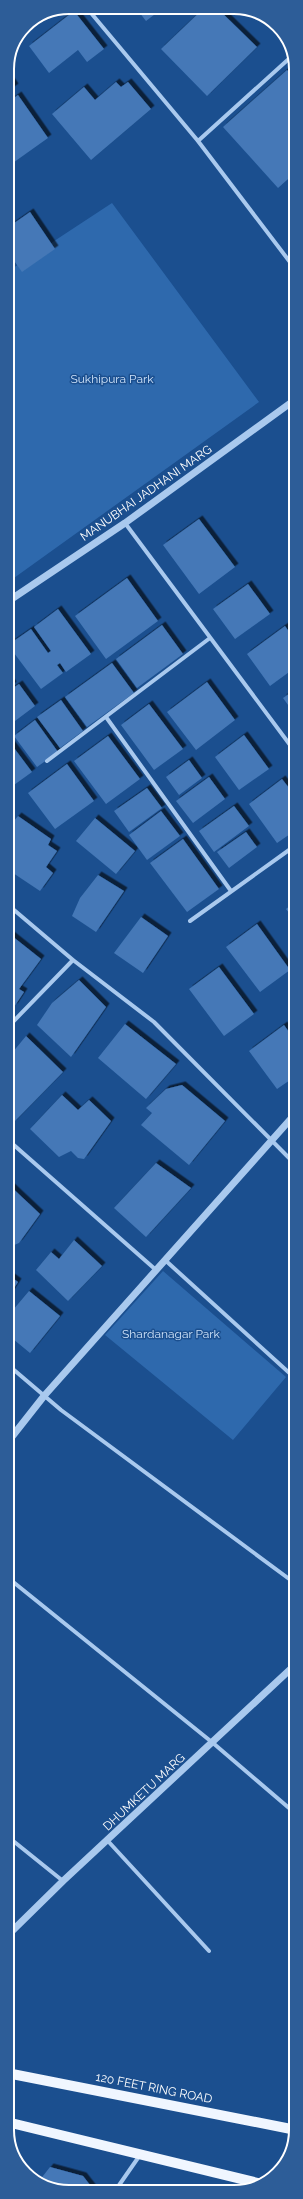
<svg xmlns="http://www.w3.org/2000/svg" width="303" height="2199" font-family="Raleway,sans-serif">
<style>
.green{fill:#2e69ad}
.building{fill:#4478b7;filter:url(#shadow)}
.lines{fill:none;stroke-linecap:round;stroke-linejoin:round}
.minor{stroke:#a9c9ee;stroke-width:4}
.tertiary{stroke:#a9c9ee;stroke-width:7}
.primary{stroke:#f0f6ff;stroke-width:10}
.labels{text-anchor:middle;stroke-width:3;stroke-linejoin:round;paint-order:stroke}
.park-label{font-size:12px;fill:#cfe3fa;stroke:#1b4f8f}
.street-label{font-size:12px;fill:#fff;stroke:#1b4f8f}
.rim{fill:none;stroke:#fff;stroke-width:2}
</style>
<defs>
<filter id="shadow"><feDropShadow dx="3.5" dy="-3.5" stdDeviation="0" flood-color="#0009"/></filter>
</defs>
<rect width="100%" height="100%" fill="#1b4f8f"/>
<!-- green -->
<path class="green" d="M 112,203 L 259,402 L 7,583 L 7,272 Z
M 163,1271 L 286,1377 L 233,1440 L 105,1335 Z"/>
<!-- building -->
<path class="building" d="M 136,8 L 163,8 L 146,21 Z
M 203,9 L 218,9 L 257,47 L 207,96 L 161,49 Z
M 74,11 L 104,49 L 87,62 L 78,50 L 49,73 L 29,46 Z
M 287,70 L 296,79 L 296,172 L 278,188 L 223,127 Z
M 7,75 L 15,87 L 7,93 Z
M 116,82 L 121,87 L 128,82 L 151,109 L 91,160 L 52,114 L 84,87 L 95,100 Z
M 18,95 L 48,138 L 10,165 L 7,161 L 7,103 Z
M 30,212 L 55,249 L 22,272 L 7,251 L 7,228 Z
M 199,519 L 235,567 L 199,594 L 163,545 Z
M 127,578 L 158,621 L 106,659 L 75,616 Z
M 248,584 L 270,614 L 235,639 L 213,609 Z
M 58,609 L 91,654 L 66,672 L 60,663 L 57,665 L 63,673 L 41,689 L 8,645 L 31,629 L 48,653 L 51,651 L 34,627 Z
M 162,625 L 183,654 L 137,688 L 116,659 Z
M 285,626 L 296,642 L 296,667 L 270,686 L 247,654 Z
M 112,663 L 134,693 L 87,727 L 65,697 Z
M 7,676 L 13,685 L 7,690 Z
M 207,682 L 235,720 L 196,750 L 167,712 Z
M 19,684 L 35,706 L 7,727 L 7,692 Z
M 296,689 L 296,716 L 283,698 Z
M 61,700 L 83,731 L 60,748 L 37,717 Z
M 149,704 L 183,749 L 154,770 L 121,725 Z
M 35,720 L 58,752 L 37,767 L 14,736 Z
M 244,735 L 269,769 L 239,790 L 215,757 Z
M 108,736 L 140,779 L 106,804 L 74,761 Z
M 8,740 L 32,772 L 7,790 L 7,741 Z
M 189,760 L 202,778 L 179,795 L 166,777 Z
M 67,764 L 94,801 L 55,829 L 28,793 Z
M 209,777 L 225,799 L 193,823 L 176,801 Z
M 282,779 L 296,797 L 296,830 L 277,843 L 249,804 Z
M 147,788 L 162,808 L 129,832 L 114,811 Z
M 234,806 L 249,826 L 214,852 L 199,831 Z
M 161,811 L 180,836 L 147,860 L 129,835 Z
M 18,816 L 51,839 L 48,845 L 57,851 L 46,867 L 53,873 L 40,891 L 7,869 L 7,829 Z
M 95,818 L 135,851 L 116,874 L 76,841 Z
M 246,832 L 257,847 L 229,868 L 217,852 Z
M 183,839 L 219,889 L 187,912 L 150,863 Z
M 98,875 L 124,891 L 96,932 L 72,916 L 80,898 Z
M 296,901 L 296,922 L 286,909 Z
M 141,917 L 168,936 L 143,973 L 114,953 Z
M 257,924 L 290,970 L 260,992 L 226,947 Z
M 7,932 L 41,959 L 19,989 L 24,992 L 14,1007 L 7,1002 Z
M 219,967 L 254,1014 L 224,1036 L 189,989 Z
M 79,980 L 106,1007 L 71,1057 L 37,1025 L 52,1003 Z
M 125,1024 L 176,1064 L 146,1099 L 98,1058 Z
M 284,1025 L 296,1042 L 296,1076 L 277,1089 L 249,1051 Z
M 26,1036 L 63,1072 L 13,1123 L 7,1117 L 7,1059 Z
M 182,1085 L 225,1121 L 189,1165 L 141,1125 L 152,1113 L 146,1108 L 166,1089 Z
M 62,1095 L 78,1110 L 89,1100 L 111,1121 L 84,1159 L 78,1158 L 71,1151 L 59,1157 L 30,1129 Z
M 156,1163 L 191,1188 L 146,1237 L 114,1208 Z
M 7,1183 L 40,1214 L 19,1243 L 7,1248 Z
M 74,1240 L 102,1266 L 68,1301 L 36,1270 L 51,1252 L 59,1259 Z
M 7,1274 L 18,1282 L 7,1299 Z
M 29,1291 L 60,1316 L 30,1353 L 7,1334 L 7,1317 Z
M 50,2167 L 83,2176 L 94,2190 L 53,2190 L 39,2181 Z"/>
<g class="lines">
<!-- minor -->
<path class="minor" d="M 86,7 L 198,141 L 292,56
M 198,141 L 296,270
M 125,523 L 296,753
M 106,717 L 231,891
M 47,761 L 210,638
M 7,904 L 73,960 L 154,1022 L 296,1165
M 190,921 L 296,845
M 7,1028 L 73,960
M 7,1139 L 156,1270
M 165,1260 L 296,1379
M 7,1364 L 61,1410 L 296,1584
M 7,1577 L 213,1743 L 296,1814
M 7,1836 L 63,1881
M 107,1840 L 209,1951
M 115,2191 L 140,2155"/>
<!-- tertiary -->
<path class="tertiary" d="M 7,602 L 125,523 L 296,399
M 7,1443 L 44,1396 L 296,1113
M 7,1936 L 63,1881 L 296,1664"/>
<!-- primary -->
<path class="primary" d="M 7,2073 L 296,2130
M 7,2122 L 258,2183"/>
</g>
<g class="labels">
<!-- park labels -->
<g class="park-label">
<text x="112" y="383">Sukhipura Park</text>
<text x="171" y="1338">Shardanagar Park</text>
</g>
<!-- street labels -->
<g class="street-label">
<text transform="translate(146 493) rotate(-35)" y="4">MANUBHAI JADHANI MARG</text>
<text transform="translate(144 1792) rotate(-43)" y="4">DHUMKETU MARG</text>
<text transform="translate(154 2088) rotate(11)" y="4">120 FEET RING ROAD</text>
</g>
</g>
<!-- crop -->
<path d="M0 0H303V2199H0ZM69 14H234A55 55 0 0 1 289 69V2130A55 55 0 0 1 234 2185H69A55 55 0 0 1 14 2130V69A55 55 0 0 1 69 14Z" fill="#2d5d98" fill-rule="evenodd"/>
<path class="rim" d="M69 14H234A55 55 0 0 1 289 69V2130A55 55 0 0 1 234 2185H69A55 55 0 0 1 14 2130V69A55 55 0 0 1 69 14Z"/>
</svg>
